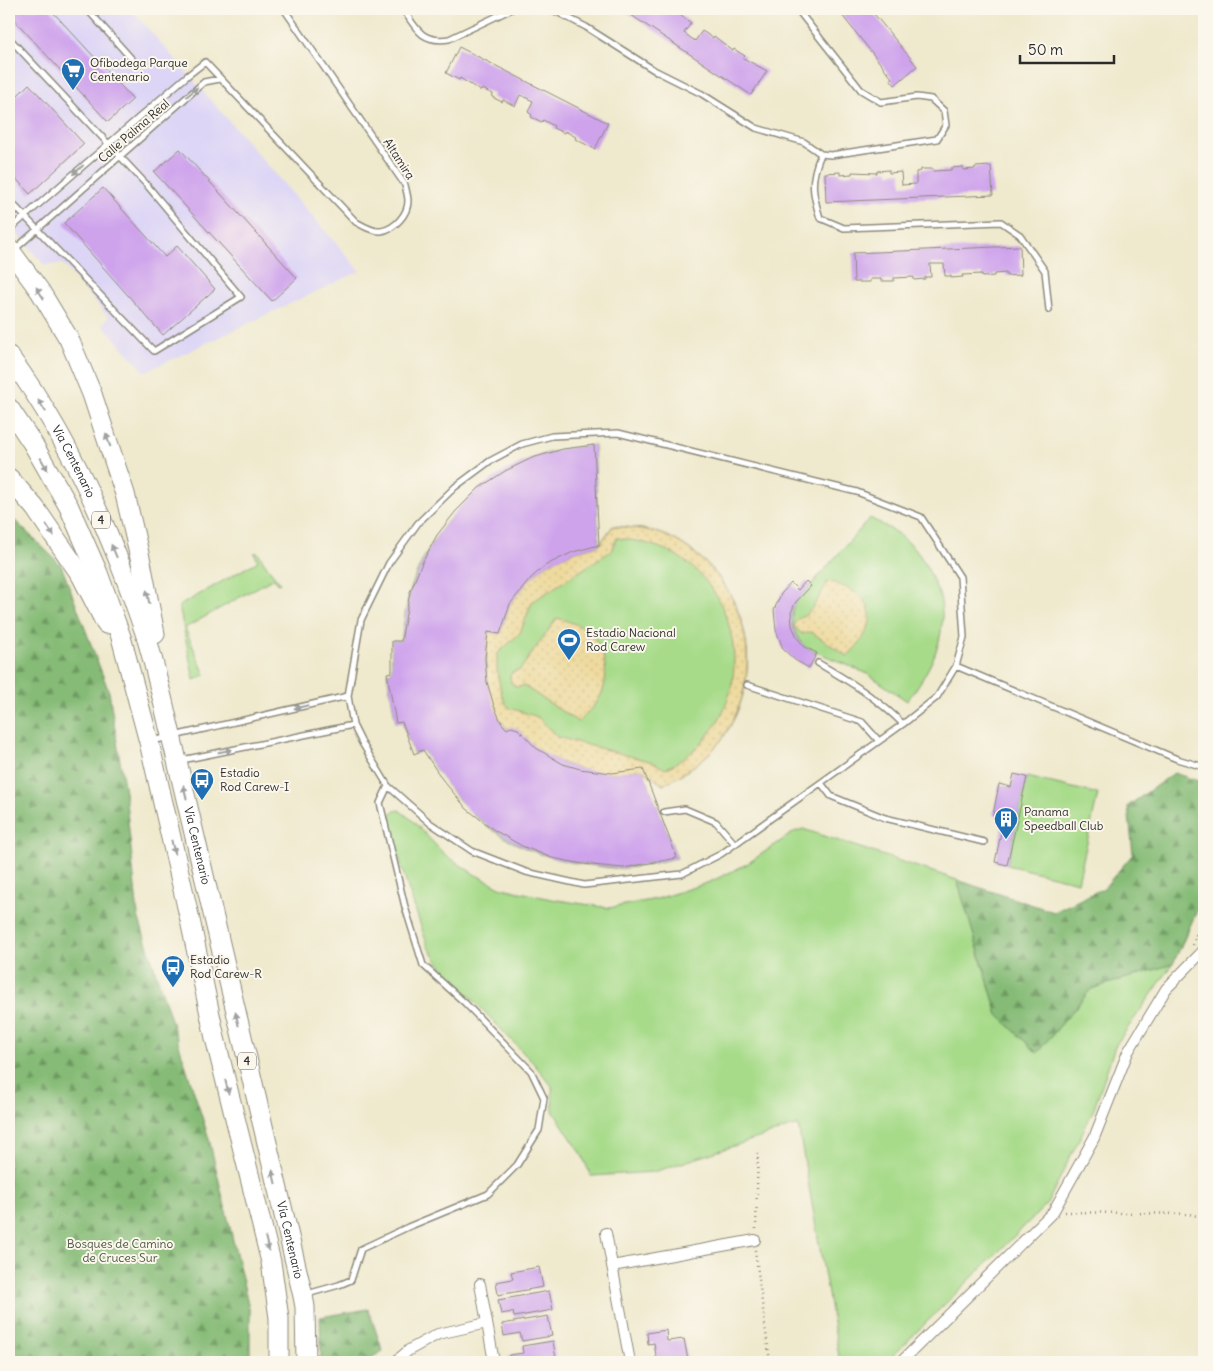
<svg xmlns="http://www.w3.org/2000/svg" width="1213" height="1371" font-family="Delius,sans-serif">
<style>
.built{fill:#ddd5f6}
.green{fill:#a7db8a;stroke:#69835a}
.forest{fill:url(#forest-firs);stroke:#587350}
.sand{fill:url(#sand-dots);stroke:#8c8264;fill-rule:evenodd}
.building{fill:#cea3ec}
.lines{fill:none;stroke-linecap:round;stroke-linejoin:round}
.lane-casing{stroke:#8d8a7c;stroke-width:8}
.street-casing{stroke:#8d8a7c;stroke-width:12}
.highway-casing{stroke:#8d8a7c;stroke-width:21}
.path{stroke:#8d8a7c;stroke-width:2.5;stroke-dasharray:1 4;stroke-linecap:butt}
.lane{stroke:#fff;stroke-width:5}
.street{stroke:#fff;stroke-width:10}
.highway{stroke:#fff;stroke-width:19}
.oneway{fill:#a0a0a0}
.labels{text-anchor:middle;stroke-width:4;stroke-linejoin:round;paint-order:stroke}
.shield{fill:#fbf7ec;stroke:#696865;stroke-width:1}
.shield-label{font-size:11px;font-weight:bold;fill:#2b2b2b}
.poi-label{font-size:12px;fill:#2b2b2b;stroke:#fbf7ec;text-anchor:start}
.street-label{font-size:12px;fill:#2b2b2b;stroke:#fbf7ec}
.park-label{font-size:12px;fill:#4a5743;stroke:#fbf7ec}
</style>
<defs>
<pattern id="forest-firs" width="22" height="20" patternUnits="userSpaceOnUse" patternTransform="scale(1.25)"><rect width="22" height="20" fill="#85bb76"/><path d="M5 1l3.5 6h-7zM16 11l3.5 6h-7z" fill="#6d9861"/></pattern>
<pattern id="sand-dots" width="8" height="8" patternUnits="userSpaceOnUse" patternTransform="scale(1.25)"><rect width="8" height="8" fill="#eeda9e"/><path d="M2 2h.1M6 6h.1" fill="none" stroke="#cb8" stroke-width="1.8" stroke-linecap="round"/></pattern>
</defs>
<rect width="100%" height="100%" fill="#fbf7ec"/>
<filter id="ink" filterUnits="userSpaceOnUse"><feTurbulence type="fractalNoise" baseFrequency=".02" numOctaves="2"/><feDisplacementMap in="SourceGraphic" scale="10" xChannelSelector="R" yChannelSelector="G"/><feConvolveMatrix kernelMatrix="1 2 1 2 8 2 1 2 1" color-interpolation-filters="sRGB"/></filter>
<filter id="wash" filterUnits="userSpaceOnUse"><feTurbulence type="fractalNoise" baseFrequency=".0096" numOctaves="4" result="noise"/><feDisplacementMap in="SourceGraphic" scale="20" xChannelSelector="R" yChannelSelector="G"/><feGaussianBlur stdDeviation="1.12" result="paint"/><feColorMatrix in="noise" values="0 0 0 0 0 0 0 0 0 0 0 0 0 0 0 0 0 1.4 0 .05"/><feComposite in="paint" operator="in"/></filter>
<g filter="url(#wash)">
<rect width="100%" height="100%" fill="#efe9cd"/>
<!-- built -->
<path class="built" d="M 9,9 L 131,9 L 360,271 L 145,372 L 102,324 L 109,318 L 63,264 L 44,265 L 9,224 Z"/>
<!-- green -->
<path class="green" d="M 594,445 L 599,545 L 613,526 C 635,528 656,529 675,540 C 747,580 770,671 722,739 C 707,759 685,773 663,785 L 643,770 L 677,858 C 660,861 641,867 624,868 C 613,869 601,866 590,865 C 545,860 498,841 467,808 C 450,791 436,770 423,750 L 414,754 L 402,722 L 396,723 L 387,673 L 392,672 L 392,641 L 401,641 C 404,625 405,608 410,592 C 428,532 474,483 531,459 C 551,450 573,448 594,445 Z
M 870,518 C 885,526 902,534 914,548 C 922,557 929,570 933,581 C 936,587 940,595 941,602 C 947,640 929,672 907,701 L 868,674 L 805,647 C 793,634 788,619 795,603 Z
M 254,553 L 258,553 L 268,568 L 280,583 L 278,584 L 274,578 L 185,628 L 205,675 L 194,680 L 179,606 L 258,561 Z
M 1027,777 L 1098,794 L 1078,882 L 1007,865 Z
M 399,810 L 412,820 L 444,854 L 474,874 L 502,888 L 551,899 L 609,908 L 657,899 L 710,882 L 747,864 L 794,832 L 803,829 L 957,880 L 998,1015 L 1037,1053 L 1091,989 L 1173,964 L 1115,1046 L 1094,1109 L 1047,1204 L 886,1362 L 840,1362 L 798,1125 L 654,1172 L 591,1176 L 581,1153 L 553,1111 L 552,1086 L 535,1065 L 442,967 L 428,947 L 405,879 L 389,820 L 392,812 Z"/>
<!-- forest -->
<path class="forest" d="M 9,515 L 61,565 L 109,692 L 125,792 L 138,916 L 209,1139 L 250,1312 L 250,1362 L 9,1362 Z
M 1174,773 L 1204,783 L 1204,895 L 1173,964 L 1091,989 L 1037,1053 L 998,1015 L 957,880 L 1054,912 L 1104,888 L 1133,854 L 1128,806 Z
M 368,1309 L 383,1351 L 364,1362 L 319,1362 L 321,1356 L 320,1317 Z"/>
<!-- sand -->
<path class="sand" d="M 613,526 C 635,528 656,529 675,540 C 747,580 770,671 722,739 C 707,759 685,773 663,785 L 642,769 C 632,770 621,773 611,773 C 585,773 559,764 537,749 C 527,742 523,730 511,727 L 507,729 C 484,704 484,664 488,632 L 500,634 L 510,604 L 531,578 L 546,565 L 573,552 L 599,545 ZM 617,538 C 635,540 652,544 668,551 C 730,581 752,664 718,721 C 705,742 688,758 665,769 L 653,762 L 557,737 L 538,717 L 510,708 L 506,704 L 502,696 L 497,671 L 497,654 L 520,633 L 532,602 L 611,551 Z
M 828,581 C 834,583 841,585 847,588 C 884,605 871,635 847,656 L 811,632 L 802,634 L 794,627 C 795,616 803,619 808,613 C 816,604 822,592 828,581 Z
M 557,618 C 567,621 578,624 586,630 C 604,643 611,675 601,695 C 596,705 587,713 578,722 L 524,686 L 516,687 L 511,683 L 510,676 L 512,672 L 520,670 Z"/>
<g id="blocks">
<!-- building -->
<path class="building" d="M 12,9 L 50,9 L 133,99 L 108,122 L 9,14 Z
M 622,9 L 674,9 L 681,14 L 680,15 L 691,23 L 684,33 L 695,41 L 702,31 L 713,38 L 714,36 L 733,51 L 734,49 L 745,56 L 743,58 L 767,71 L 751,95 Z
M 837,9 L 854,9 L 858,14 L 864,9 L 870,9 L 917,66 L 895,85 L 890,79 L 892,78 Z
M 459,47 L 608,123 L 595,149 L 575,139 L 576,137 L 565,131 L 564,133 L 553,128 L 554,126 L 543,120 L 542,122 L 531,117 L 532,115 L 528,112 L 533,101 L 520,95 L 515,106 L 503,100 L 502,102 L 492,97 L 493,94 L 482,89 L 481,91 L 460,78 L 459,80 L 446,73 Z
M 29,84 L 84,144 L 30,194 L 9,171 L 9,85 L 18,95 Z
M 180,149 L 297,278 L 272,301 L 154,172 Z
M 991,166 L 993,195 L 826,202 L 825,173 L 840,172 L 840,175 L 852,174 L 852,172 L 877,173 L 877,171 L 889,170 L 889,173 L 901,172 L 902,185 L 916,184 L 916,172 L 921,171 L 921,169 L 933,169 L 933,171 L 951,170 L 951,168 L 963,167 L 963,170 L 975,169 L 975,167 Z
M 103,188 L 165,257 L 177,246 L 215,289 L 163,335 L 64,223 Z
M 1020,246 L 1021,275 L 1006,276 L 1006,273 L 994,274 L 994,276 L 982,277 L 982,274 L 962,275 L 963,277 L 951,278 L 951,276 L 945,276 L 944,264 L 930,264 L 931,277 L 925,277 L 925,279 L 914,280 L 914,277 L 894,278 L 894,281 L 881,281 L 881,279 L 870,279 L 870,282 L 854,282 L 853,253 Z
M 594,445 L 599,545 L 573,552 L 546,565 L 531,578 L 510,604 L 500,634 L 488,632 L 485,658 L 487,682 L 494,706 L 502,724 L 507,729 L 511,727 L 518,729 L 536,748 L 563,764 L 580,769 L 612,773 L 643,769 L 677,858 L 623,868 L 583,864 L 552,858 L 522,846 L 494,830 L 467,809 L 442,779 L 423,750 L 414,754 L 402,722 L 396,723 L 387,673 L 392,672 L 392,641 L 401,641 L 410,592 L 422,563 L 437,535 L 456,511 L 479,488 L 505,471 L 532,458 L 563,449 Z
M 806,581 L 811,586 L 795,603 L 791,613 L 792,626 L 798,639 L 805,647 L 817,653 L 809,668 L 795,660 L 783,649 L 776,630 L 774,610 L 781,594 L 791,583 L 798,590 Z
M 1014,774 L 1027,777 L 1007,865 L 995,862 L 1004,818 L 993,815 L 999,784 L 1011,787 Z
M 539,1267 L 543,1287 L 498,1295 L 496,1282 L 513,1279 L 511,1272 Z
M 549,1291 L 553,1310 L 514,1317 L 513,1312 L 501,1314 L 498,1300 Z
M 548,1316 L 552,1336 L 522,1341 L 520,1333 L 504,1336 L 502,1324 Z
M 666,1330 L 667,1341 L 684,1339 L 688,1360 L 657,1362 L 654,1343 L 648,1344 L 647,1333 Z
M 553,1341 L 556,1359 L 540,1362 L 510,1362 L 509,1355 L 523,1353 L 522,1346 Z
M 475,1359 L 475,1362 L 463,1362 L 463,1361 Z"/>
</g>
</g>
<g filter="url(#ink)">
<use href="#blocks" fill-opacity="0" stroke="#8d8a7c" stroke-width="1"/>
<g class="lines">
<!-- lane casing -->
<g class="lane-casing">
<path id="lane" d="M 87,9 L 137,65
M 403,9 C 416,29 422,43 449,39 L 512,9
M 551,9 L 586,27 L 654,70 L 702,94 L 756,128 L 804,142 L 821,154 L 831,155 L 937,139 L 946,125 L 944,111 L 931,99 L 917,97 L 881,102 L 861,90 L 797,9
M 9,38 L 146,184 L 241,297 L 154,351 L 9,200
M 821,154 C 810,180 812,192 820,218 L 844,228 L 1001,222 L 1020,235 L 1045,271 L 1049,310
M 9,230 L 187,76 L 205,62 L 356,222 C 363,226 373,232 381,231 C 395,229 408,214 408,201 C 408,196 406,190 405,185 L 284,9
M 14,250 L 204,82 L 220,79
M 618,433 L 857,492 L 921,517 L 960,577 L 964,637 L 956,666 L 937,697 L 903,724 L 721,854 L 682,874 L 584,885 L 526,872 L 472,851 L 430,823 L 388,786 L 362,743 L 353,725 L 348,696 L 361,620 L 389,563 L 418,523 L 455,487 L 490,461 L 522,444 L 552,436 Z
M 818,663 C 849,681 877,698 903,724
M 956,666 L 1177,759 L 1204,767
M 747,685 L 862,722 L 879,741
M 152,741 L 348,696
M 182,760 L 353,725
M 821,783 L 831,796 L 885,818 L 984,842
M 664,812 L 685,809 L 716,822 L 735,844
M 307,1294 L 339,1285 L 351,1280 L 361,1249 L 408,1227 L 488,1194 L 517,1165 L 539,1130 L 544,1098 L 531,1071 L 465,1003 L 423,965 L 405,907 L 380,803 L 388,786"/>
</g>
<!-- street casing -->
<g class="street-casing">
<path id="street" d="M 606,1233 L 630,1362
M 612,1266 L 755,1240
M 480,1284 L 494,1362
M 395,1362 L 409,1350 L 438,1334 L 487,1323
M 901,1362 L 1053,1212 L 1094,1138 L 1128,1052 L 1166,989 L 1204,950"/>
</g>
<!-- highway casing -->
<g class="highway-casing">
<g id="highway">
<path d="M 9,249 L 40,291 L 69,339 L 92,394 L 125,494 L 141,562 L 155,634"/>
<path id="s1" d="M 9,356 C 69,437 111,532 143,627 C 151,650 156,674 162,697 L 303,1296 L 305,1307 L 306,1362"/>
<path d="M 9,408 L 33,444 L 69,507 L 98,573 L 121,637 L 149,742 L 190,920 L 215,1038 L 271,1262 L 279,1318 L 279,1362"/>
<path d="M 9,478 L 35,508 L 81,575 L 106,624"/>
</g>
</g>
<!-- path -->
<path class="path" d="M 1193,945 L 1196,935 L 1204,924
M 1065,1212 L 1189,1214 L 1204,1218
M 756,1229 L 758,1149
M 755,1250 L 770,1362"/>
<!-- lane -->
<use href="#lane" class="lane"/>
<!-- street -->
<use href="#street" class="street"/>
<!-- highway -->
<use href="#highway" class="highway"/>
</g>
<!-- one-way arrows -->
<defs><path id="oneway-solid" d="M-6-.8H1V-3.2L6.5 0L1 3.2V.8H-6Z" transform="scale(1.25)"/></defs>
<g class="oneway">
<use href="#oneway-solid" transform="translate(192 92) rotate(-41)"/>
<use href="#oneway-solid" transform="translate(78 170) rotate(139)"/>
<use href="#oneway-solid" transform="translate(40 293) rotate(-123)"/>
<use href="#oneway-solid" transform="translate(42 406) rotate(-123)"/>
<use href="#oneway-solid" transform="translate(108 440) rotate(-109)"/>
<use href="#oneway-solid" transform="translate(44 464) rotate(60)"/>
<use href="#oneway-solid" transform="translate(50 530) rotate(56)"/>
<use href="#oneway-solid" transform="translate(114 551) rotate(-113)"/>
<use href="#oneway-solid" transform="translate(148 597) rotate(-101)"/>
<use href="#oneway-solid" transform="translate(301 707) rotate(167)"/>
<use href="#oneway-solid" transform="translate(225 751) rotate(-12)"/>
<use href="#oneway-solid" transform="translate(185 792) rotate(-103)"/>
<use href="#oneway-solid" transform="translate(173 847) rotate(77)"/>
<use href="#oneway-solid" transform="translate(237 1019) rotate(-103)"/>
<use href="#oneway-solid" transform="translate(227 1087) rotate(76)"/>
<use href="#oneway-solid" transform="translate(274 1177) rotate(-103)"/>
<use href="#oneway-solid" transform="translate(267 1244) rotate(76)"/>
</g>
</g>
<!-- icons -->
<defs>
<g id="supermarket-pin" transform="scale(1.25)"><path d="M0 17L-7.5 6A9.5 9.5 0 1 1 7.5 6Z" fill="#1f6fb2" stroke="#fbf7ec"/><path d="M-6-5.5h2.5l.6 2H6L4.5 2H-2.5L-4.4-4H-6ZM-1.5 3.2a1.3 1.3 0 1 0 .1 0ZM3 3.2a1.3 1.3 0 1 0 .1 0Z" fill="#fff"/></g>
<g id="stadium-pin" transform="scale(1.25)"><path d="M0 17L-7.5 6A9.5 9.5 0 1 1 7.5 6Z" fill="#1f6fb2" stroke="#fbf7ec"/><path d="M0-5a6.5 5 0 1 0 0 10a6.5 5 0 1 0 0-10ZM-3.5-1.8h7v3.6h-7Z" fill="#fff"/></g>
<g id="bus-pin" transform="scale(1.25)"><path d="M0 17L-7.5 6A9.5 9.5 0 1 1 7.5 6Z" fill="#1f6fb2" stroke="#fbf7ec"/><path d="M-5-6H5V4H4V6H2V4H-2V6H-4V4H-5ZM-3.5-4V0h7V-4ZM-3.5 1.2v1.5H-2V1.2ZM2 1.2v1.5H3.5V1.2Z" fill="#fff"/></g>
<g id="building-pin" transform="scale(1.25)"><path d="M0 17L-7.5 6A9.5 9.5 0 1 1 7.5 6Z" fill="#1f6fb2" stroke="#fbf7ec"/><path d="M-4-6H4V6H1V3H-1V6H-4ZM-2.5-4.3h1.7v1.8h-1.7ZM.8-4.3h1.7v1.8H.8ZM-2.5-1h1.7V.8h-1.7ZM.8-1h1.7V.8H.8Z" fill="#fff"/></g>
</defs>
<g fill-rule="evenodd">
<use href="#supermarket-pin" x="73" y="70"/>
<use href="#stadium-pin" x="569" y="640"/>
<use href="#bus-pin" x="202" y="780"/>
<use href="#building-pin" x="1006" y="819"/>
<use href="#bus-pin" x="173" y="967"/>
</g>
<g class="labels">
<!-- shield labels -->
<g class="shield">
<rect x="92" y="511.5" width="18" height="17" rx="4"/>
<rect x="238" y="1052.5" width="18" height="17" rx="4"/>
</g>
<g class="shield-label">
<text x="101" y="524">4</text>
<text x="247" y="1065">4</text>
</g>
<!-- poi labels -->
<g class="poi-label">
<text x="90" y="67">Ofibodega Parque<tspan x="90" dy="14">Centenario</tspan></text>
<text x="586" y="637">Estadio Nacional<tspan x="586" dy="14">Rod Carew</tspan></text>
<text x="220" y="777">Estadio<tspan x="220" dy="14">Rod Carew-I</tspan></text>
<text x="1024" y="816">Panama<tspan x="1024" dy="14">Speedball Club</tspan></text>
<text x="190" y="964">Estadio<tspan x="190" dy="14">Rod Carew-R</tspan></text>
</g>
<!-- street labels -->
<g class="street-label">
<text transform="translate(134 131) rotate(-41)" y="4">Calle Palma Real</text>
<text transform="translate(399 159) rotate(57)" y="4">Altamira</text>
<text dy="4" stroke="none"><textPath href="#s1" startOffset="124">Vía Centenario</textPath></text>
<text dy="4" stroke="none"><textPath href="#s1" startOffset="529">Vía Centenario</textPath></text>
<text dy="4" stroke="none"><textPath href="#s1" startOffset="934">Vía Centenario</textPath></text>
</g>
<!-- park labels -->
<g class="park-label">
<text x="120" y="1248">Bosques de Camino<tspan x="120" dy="14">de Cruces Sur</tspan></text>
</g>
</g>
<!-- margin -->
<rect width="1213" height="1371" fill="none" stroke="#fbf7ec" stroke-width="30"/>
<!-- scale -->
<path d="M1020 55v8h94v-8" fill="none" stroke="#2b2b2b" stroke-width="2.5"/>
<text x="1028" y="55" font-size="15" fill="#2b2b2b" stroke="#fbf7ec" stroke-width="4" paint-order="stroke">50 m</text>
</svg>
